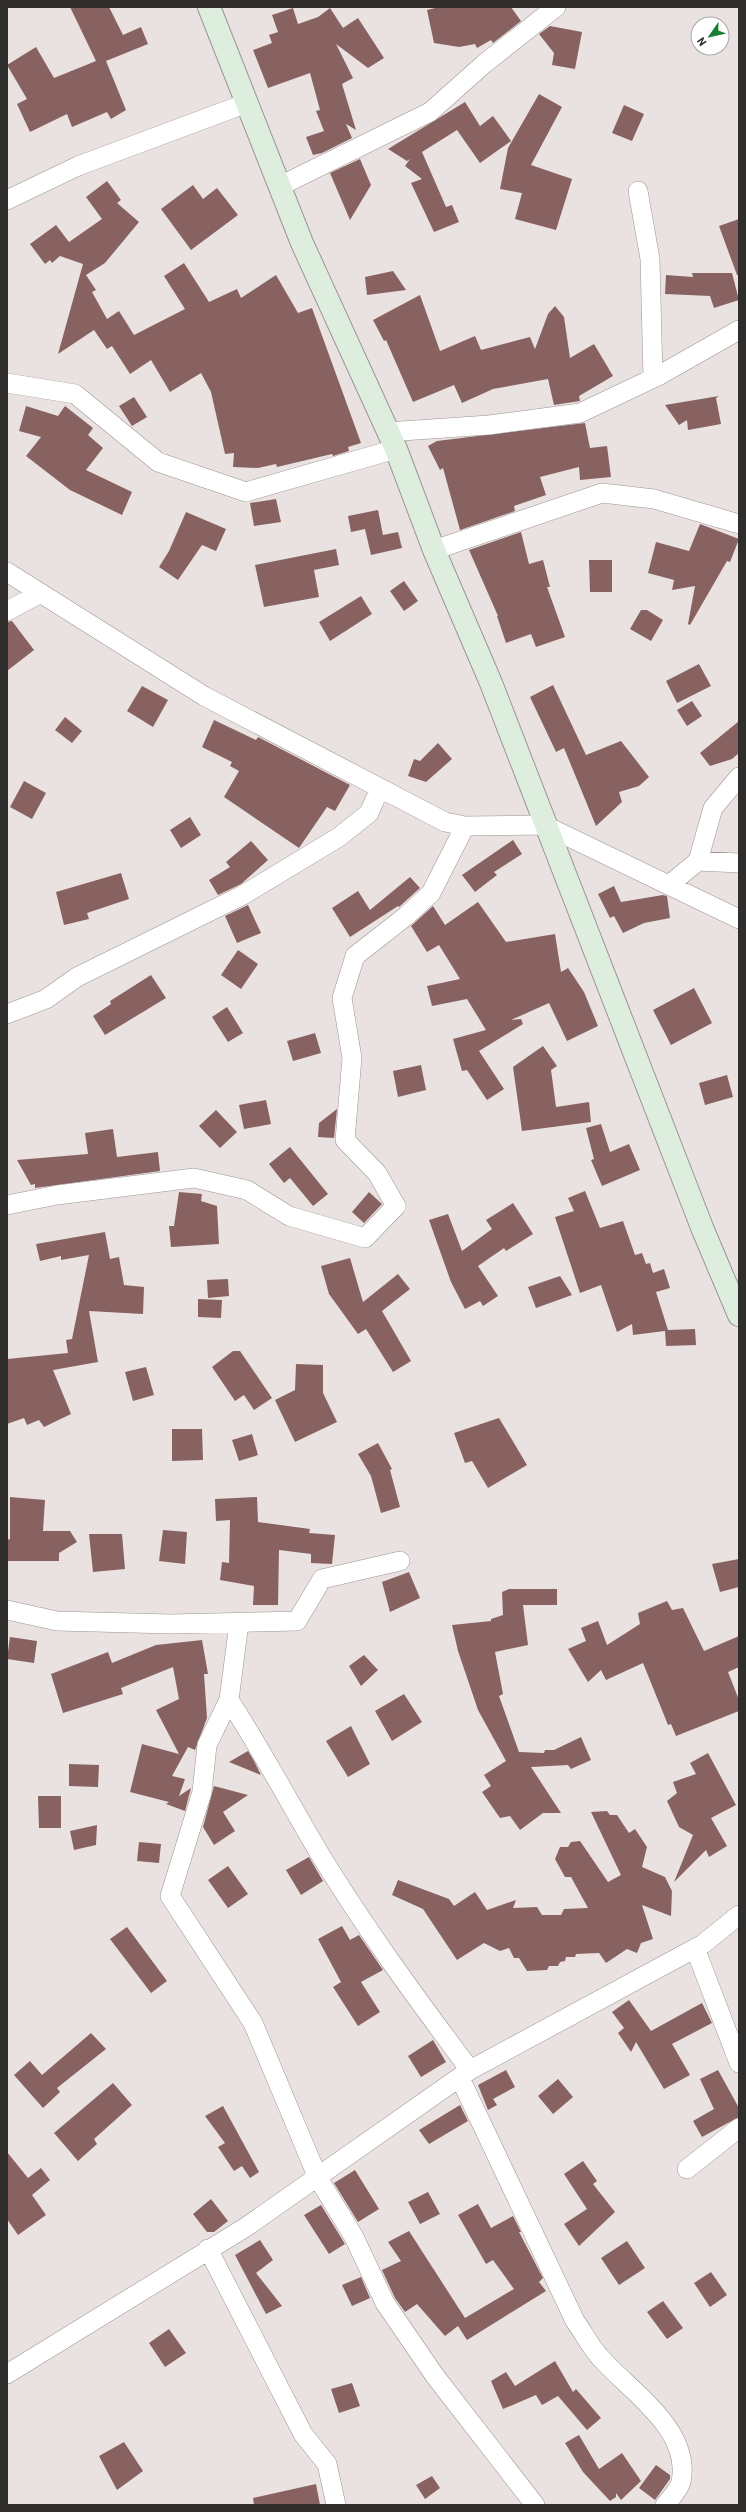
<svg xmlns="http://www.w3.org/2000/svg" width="746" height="2512" font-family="Barlow,sans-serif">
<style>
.building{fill:#886261}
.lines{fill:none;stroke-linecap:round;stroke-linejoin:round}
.street-casing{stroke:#9c9494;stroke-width:20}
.secondary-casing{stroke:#9c9494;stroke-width:24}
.street{stroke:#fff;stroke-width:19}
.secondary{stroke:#ddeedf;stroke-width:22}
</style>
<rect width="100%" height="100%" fill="#eae2e1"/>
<!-- building -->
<path class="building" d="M 70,7 L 109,7 L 123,35 L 141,27 L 148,44 L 106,61 L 126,110 L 111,119 L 107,112 L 72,127 L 67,114 L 30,132 L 17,104 L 27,99 L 7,65 L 36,47 L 54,78 L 96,61 Z
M 439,7 L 511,7 L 521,21 L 493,43 L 491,40 L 477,48 L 475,44 L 459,47 L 434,43 L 427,10 Z
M 293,8 L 298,24 L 318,17 L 330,8 L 343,28 L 358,18 L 384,58 L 368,68 L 336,44 L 353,78 L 342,84 L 356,130 L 346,124 L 352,138 L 322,153 L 313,155 L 306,137 L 324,131 L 316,111 L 320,110 L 310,73 L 268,88 L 253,50 L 272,43 L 269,35 L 278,32 L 272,15 Z
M 550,26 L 582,32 L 575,69 L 552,65 L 554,53 L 539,34 Z
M 539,94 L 562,107 L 531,165 L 572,179 L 556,230 L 515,219 L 522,193 L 500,189 L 508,148 Z
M 465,102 L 480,126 L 493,116 L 511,141 L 480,163 L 457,130 L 422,152 L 446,207 L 452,205 L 459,222 L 434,232 L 411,183 L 422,179 L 405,166 L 410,159 L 407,161 L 388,149 Z
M 624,105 L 644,114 L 632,141 L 612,133 Z
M 360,159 L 371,185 L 350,220 L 330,173 Z
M 107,181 L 121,200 L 117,203 L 139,222 L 105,263 L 86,275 L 96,290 L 92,292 L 107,319 L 119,311 L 134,335 L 185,309 L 164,276 L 184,263 L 209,302 L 237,289 L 241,298 L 276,275 L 298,313 L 312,308 L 361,443 L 348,447 L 349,451 L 333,456 L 332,454 L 277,467 L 276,464 L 258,468 L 233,467 L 234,453 L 225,454 L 211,392 L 201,373 L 170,392 L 151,360 L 130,374 L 112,346 L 107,349 L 94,330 L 58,354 L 83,264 L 60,256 L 52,263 L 50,260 L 45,264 L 30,244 L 56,225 L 69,242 L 102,219 L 86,197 Z
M 193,185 L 203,199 L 217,188 L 238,215 L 191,250 L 161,209 Z
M 739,219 L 739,275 L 737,275 L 719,226 Z
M 393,271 L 406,290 L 367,295 L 365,277 Z
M 692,273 L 732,273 L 739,300 L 714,308 L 710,296 L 665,294 L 666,275 L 693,277 Z
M 420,295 L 440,351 L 475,336 L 481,350 L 530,337 L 535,349 L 548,314 L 555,306 L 564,317 L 570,358 L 594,344 L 613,376 L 579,396 L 580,401 L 554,405 L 548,379 L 493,389 L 462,403 L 454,385 L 413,402 L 386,340 L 384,341 L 373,320 Z
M 719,396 L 716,398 L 721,424 L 688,430 L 687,420 L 679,425 L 665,405 Z
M 134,397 L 147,417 L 132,426 L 119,406 Z
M 26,406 L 58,416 L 65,406 L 93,428 L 88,435 L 103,448 L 86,470 L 132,492 L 122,515 L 70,490 L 26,456 L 41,437 L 19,431 Z
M 585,423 L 590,448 L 607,446 L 611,477 L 580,480 L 579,467 L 540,477 L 546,495 L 514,506 L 515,511 L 460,530 L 443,468 L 440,470 L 428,446 L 437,441 Z
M 276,499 L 281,522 L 254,526 L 250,503 Z
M 378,510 L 383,535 L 398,532 L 402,548 L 371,555 L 365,529 L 351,532 L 348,516 Z
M 186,512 L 226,529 L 216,551 L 202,545 L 178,580 L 159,567 L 169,551 Z
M 700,524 L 739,539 L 730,562 L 727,561 L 690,625 L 688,624 L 695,586 L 672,590 L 674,580 L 648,573 L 656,542 L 689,551 Z
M 521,532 L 529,564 L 543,560 L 550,587 L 547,587 L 565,637 L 536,647 L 531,634 L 506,643 L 497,616 L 498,616 L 469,550 Z
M 336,549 L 339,565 L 314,570 L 319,597 L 264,607 L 255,565 Z
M 589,560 L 612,560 L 612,592 L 590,592 Z
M 404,581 L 418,601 L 404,611 L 390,591 Z
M 361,596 L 372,614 L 330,641 L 319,622 Z
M 641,610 L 647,610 L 663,620 L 651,641 L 630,629 Z
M 12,621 L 34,650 L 7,671 L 7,622 Z
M 699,664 L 711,686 L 677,703 L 666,681 Z
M 553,685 L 586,755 L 621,741 L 649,777 L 639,786 L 619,792 L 622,802 L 596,826 L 564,748 L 556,752 L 530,697 Z
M 142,686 L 168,700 L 153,727 L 127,711 Z
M 692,701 L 702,716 L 687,726 L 677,710 Z
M 65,717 L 82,731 L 72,743 L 55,730 Z
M 214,720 L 256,740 L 258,737 L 350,785 L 335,811 L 327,807 L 299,848 L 224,797 L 239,771 L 230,766 L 232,762 L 202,747 Z
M 739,721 L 739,753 L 732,759 L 710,766 L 700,753 Z
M 438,743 L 452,759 L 426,782 L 408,776 L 414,759 L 420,761 Z
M 24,781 L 46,793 L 32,819 L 10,807 Z
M 190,817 L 201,835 L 181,848 L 170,830 Z
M 513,840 L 522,854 L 494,872 L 497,875 L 475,892 L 462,875 Z
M 251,841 L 268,860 L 241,884 L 218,895 L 209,880 L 230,867 L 226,862 Z
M 121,873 L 129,899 L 87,913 L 89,919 L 64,925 L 56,892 Z
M 410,877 L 420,888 L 399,907 L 398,906 L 350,937 L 332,908 L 358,891 L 370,910 Z
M 614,886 L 621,902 L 663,895 L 667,896 L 670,918 L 644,923 L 623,933 L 614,916 L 610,918 L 598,894 Z
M 478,902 L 506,942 L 555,934 L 561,972 L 568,968 L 584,992 L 598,1026 L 567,1041 L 549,1003 L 511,1020 L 521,1019 L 523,1024 L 479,1051 L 504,1089 L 487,1100 L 467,1070 L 462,1071 L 453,1039 L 486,1030 L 467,999 L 432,1006 L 427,986 L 460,979 L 439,945 L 427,952 L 411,926 L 433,906 L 445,925 Z
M 248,905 L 261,933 L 237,943 L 225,916 Z
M 238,950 L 258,964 L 241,989 L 221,975 Z
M 151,975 L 166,998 L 105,1035 L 93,1016 L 111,1004 L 110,1001 Z
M 694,988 L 712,1023 L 671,1045 L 653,1010 Z
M 227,1007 L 243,1033 L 228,1042 L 212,1017 Z
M 315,1033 L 321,1053 L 293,1061 L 287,1041 Z
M 543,1046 L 557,1066 L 551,1070 L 556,1107 L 589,1102 L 591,1122 L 522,1131 L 513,1067 Z
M 421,1065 L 426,1090 L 398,1097 L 393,1071 Z
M 727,1075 L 733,1097 L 705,1105 L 699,1083 Z
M 266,1100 L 271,1124 L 244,1129 L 239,1105 Z
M 337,1109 L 334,1138 L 318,1137 L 319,1123 Z
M 216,1110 L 237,1132 L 220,1148 L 199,1126 Z
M 601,1124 L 610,1152 L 629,1144 L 640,1170 L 602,1186 L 591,1160 L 594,1159 L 586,1128 Z
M 113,1129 L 117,1157 L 158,1152 L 160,1171 L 35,1188 L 35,1184 L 31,1185 L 17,1160 L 88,1154 L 85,1133 Z
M 290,1147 L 328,1194 L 313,1206 L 290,1178 L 284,1183 L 269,1164 Z
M 585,1191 L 600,1228 L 623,1221 L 635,1255 L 642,1253 L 646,1264 L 650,1263 L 653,1273 L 664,1269 L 670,1288 L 656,1292 L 668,1330 L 695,1329 L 696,1345 L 666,1346 L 665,1331 L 633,1335 L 632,1324 L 617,1332 L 601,1285 L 580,1293 L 555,1217 L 574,1211 L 568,1198 Z
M 179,1192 L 202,1194 L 201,1201 L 217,1206 L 219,1244 L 171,1247 L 169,1226 L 174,1226 Z
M 369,1192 L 382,1204 L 364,1223 L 352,1212 Z
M 513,1203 L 533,1234 L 506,1251 L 504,1248 L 478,1266 L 498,1296 L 483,1306 L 480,1301 L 465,1309 L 451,1282 L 429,1220 L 448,1214 L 462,1251 L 492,1229 L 486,1220 Z
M 105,1232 L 110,1259 L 119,1257 L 124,1285 L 144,1287 L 143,1314 L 89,1311 L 98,1362 L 53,1370 L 71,1414 L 44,1427 L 39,1420 L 27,1425 L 24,1418 L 7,1424 L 7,1359 L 68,1353 L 66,1340 L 72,1339 L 89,1255 L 61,1260 L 61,1256 L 40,1261 L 36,1244 Z
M 350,1258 L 363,1302 L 398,1274 L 410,1289 L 382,1311 L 411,1361 L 393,1372 L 366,1329 L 358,1334 L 329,1294 L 321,1266 Z
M 560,1276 L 572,1295 L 536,1308 L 528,1287 Z
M 228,1279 L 229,1296 L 208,1298 L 207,1280 Z
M 198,1299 L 222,1300 L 221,1318 L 198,1317 Z
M 233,1351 L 240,1351 L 272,1398 L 254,1410 L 244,1395 L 235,1401 L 212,1367 Z
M 296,1364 L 323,1365 L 323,1393 L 337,1422 L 295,1442 L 275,1400 L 295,1390 Z
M 146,1367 L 154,1395 L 133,1401 L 125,1372 Z
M 499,1418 L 527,1465 L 488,1488 L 472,1461 L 465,1463 L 454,1433 Z
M 172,1429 L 202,1429 L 203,1460 L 172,1461 Z
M 252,1434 L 258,1455 L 239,1461 L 232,1440 Z
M 378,1443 L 392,1469 L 390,1470 L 400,1507 L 381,1513 L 371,1476 L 358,1454 Z
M 10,1497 L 45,1500 L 43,1531 L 70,1531 L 77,1542 L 59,1553 L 59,1561 L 7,1561 L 7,1540 L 10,1539 Z
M 257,1497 L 258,1522 L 310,1529 L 309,1533 L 335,1535 L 332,1564 L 311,1563 L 311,1554 L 279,1550 L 278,1605 L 253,1605 L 254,1586 L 220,1580 L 222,1562 L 229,1563 L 230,1520 L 216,1521 L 215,1499 Z
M 163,1530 L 187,1532 L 185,1564 L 159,1561 Z
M 89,1534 L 122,1534 L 125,1569 L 93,1572 Z
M 739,1559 L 739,1587 L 720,1592 L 712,1564 Z
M 409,1572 L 420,1598 L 390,1612 L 382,1582 Z
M 509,1589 L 557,1589 L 557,1605 L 523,1605 L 528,1645 L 495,1652 L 503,1694 L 499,1696 L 519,1752 L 544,1753 L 545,1750 L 554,1750 L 581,1737 L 591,1760 L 571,1769 L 568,1765 L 531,1767 L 561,1813 L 543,1813 L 520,1830 L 510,1816 L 500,1818 L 482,1792 L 491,1786 L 484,1775 L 506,1761 L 478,1710 L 458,1651 L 452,1625 L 491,1621 L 491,1619 L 503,1615 L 502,1592 Z
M 667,1601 L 672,1610 L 683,1608 L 704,1651 L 739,1636 L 739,1667 L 728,1672 L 739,1700 L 739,1711 L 676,1736 L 671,1724 L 668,1725 L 643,1663 L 606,1680 L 601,1670 L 588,1682 L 568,1649 L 586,1641 L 581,1628 L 598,1621 L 607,1645 L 640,1624 L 638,1613 Z
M 10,1637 L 37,1641 L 34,1663 L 7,1659 Z
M 202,1640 L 208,1674 L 204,1674 L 207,1718 L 195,1750 L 188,1747 L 172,1776 L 185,1779 L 179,1796 L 191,1788 L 185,1811 L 166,1804 L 169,1802 L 130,1792 L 142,1744 L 179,1754 L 156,1710 L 179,1699 L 173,1667 L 121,1688 L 123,1694 L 63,1713 L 51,1674 L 108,1652 L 112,1663 L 156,1645 Z
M 364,1655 L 378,1670 L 361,1686 L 349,1666 Z
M 404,1694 L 422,1722 L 392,1741 L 375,1711 Z
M 351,1726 L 370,1764 L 348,1777 L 326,1741 Z
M 248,1751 L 254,1761 L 261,1775 L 229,1762 Z
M 708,1753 L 736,1805 L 711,1818 L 727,1846 L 709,1857 L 706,1850 L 674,1882 L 693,1835 L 679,1827 L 667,1801 L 677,1793 L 673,1782 L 696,1774 L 690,1763 Z
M 69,1764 L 99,1765 L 98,1787 L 69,1786 Z
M 214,1786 L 248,1795 L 223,1812 L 235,1831 L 214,1845 L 203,1827 Z
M 38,1796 L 61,1796 L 61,1828 L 39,1828 Z
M 607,1811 L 610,1815 L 617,1815 L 629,1833 L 635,1829 L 647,1847 L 642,1867 L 665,1877 L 672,1891 L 671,1916 L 642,1905 L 653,1939 L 641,1943 L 637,1953 L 627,1949 L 606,1963 L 599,1953 L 576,1954 L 575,1957 L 566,1957 L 565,1961 L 560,1962 L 558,1966 L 549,1966 L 547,1970 L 527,1971 L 519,1958 L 514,1958 L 509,1948 L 500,1951 L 484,1943 L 457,1960 L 423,1909 L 392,1895 L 398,1880 L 449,1899 L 454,1906 L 475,1892 L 487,1910 L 516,1900 L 513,1908 L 537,1907 L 542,1915 L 561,1915 L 564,1909 L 588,1908 L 571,1877 L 565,1877 L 555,1859 L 560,1847 L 568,1847 L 571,1842 L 580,1841 L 608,1882 L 621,1875 L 591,1812 Z
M 97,1825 L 96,1845 L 74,1850 L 70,1831 Z
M 139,1842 L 161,1844 L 159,1863 L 137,1861 Z
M 309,1857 L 323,1881 L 301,1895 L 286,1870 Z
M 228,1866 L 248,1894 L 228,1908 L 208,1880 Z
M 342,1926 L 350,1940 L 359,1935 L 383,1970 L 361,1982 L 380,2012 L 358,2026 L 333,1987 L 341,1982 L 318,1939 Z
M 127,1927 L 167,1981 L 151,1993 L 110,1939 Z
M 629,2000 L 651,2031 L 702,2003 L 712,2023 L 672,2044 L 690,2075 L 664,2089 L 636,2042 L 631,2052 L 618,2033 L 624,2028 L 612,2012 Z
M 91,2033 L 106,2049 L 57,2088 L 60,2092 L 43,2108 L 14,2075 L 30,2061 L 42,2075 Z
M 433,2040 L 446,2062 L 421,2077 L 408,2056 Z
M 506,2070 L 515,2087 L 493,2099 L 497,2105 L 488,2110 L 478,2085 Z
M 718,2070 L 739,2108 L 739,2117 L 702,2137 L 693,2121 L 714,2109 L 700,2079 Z
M 558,2079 L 573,2097 L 553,2114 L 538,2096 Z
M 113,2083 L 132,2105 L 94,2139 L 97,2144 L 78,2161 L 54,2133 Z
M 460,2105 L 468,2121 L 429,2144 L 419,2130 Z
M 223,2106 L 259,2172 L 250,2178 L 242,2166 L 234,2171 L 218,2147 L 225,2143 L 205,2116 Z
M 7,2152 L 28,2178 L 41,2168 L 50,2180 L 32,2195 L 46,2215 L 18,2235 L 7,2219 Z
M 583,2161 L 597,2181 L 593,2184 L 615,2212 L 579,2246 L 564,2224 L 587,2209 L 564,2174 Z
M 355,2170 L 379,2209 L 358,2222 L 334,2183 Z
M 428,2192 L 440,2214 L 420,2224 L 408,2202 Z
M 211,2199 L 228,2221 L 214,2232 L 207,2232 L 193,2214 Z
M 478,2204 L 491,2228 L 513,2216 L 521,2232 L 519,2232 L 543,2278 L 539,2282 L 546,2291 L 467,2340 L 458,2326 L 445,2336 L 417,2304 L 405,2312 L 395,2298 L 382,2270 L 401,2261 L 388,2242 L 409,2231 L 465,2318 L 514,2289 L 493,2260 L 486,2264 L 458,2215 Z
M 321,2205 L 345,2244 L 329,2254 L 304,2215 Z
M 260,2240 L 273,2260 L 256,2273 L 282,2306 L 266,2314 L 235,2255 Z
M 627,2241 L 645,2268 L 619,2285 L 601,2258 Z
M 711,2272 L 727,2295 L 710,2307 L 694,2283 Z
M 361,2277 L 370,2298 L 352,2306 L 342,2285 Z
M 663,2301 L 683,2328 L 667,2339 L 647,2312 Z
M 169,2329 L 186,2353 L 165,2367 L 149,2343 Z
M 555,2361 L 573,2392 L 576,2389 L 601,2418 L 587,2430 L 558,2396 L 542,2405 L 536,2395 L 503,2409 L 491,2381 L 506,2372 L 515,2386 Z
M 352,2383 L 360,2406 L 339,2413 L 331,2389 Z
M 579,2435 L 599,2469 L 622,2453 L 641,2481 L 621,2500 L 616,2493 L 616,2497 L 610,2501 L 583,2472 L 565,2443 Z
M 124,2442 L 143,2471 L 117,2490 L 99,2456 Z
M 656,2465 L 670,2475 L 670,2479 L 655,2500 L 639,2488 Z
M 432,2476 L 440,2488 L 425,2499 L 416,2485 Z
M 316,2484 L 320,2505 L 254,2505 L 253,2498 Z"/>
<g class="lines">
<!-- street casing -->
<g class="street-casing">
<path id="street" d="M 280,186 L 430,112 L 484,64 L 556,7
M 638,191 L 650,259 L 653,378
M 7,200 L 78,166 L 247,103
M 7,383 L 75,394 L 158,462 L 246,492 L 396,449
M 387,432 L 489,425 L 580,413 L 658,376 L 739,330
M 434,550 L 602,493 L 654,499 L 739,524
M 7,572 L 204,696 L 445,822 L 465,826 L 544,825 L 739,919
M 7,611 L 41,593
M 698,861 L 713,808 L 739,777
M 669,885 L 698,861 L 739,863
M 7,1014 L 46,999 L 77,977 L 243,895 L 339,837 L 369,813 L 380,788
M 7,1205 L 57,1195 L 194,1178 L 247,1190 L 289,1216 L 365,1238 L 396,1206 L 377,1173 L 345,1140 L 352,1058 L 342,998 L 355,956 L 405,917 L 431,893 L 465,826
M 7,1610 L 57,1621 L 170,1624 L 297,1621 L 322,1579 L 400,1561
M 239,1623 L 229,1700 L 207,1745 L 202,1792 L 170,1896 L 253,2023 L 318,2178 L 354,2237 L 385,2303 L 435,2376 L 535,2505
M 229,1700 C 261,1749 288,1800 318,1851 C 364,1927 417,1999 470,2070
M 695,1948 L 739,2063
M 460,2078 L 575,2321 C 583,2332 590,2346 599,2356 C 629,2391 692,2429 681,2482 C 679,2490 670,2499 665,2505
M 687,2169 L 739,2128
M 208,2249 L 303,2434 L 327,2464 L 336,2505
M 7,2374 L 246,2227 L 470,2070 L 703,1944 L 739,1915"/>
</g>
<!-- secondary casing -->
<g class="secondary-casing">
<path id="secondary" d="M 209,7 L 302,243 L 396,449 L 434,550 L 491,683 L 703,1230 L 739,1315"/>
</g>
<!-- street -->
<use href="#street" class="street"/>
<!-- secondary -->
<use href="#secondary" class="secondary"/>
</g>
<!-- border -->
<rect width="746" height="2512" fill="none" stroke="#302d2d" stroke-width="16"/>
<!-- north arrow -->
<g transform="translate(710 36) rotate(236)"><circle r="19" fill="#ffffff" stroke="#acabab"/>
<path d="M0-3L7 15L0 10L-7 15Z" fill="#197e31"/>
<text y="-6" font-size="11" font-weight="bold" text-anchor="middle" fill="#302d2d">N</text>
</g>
</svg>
